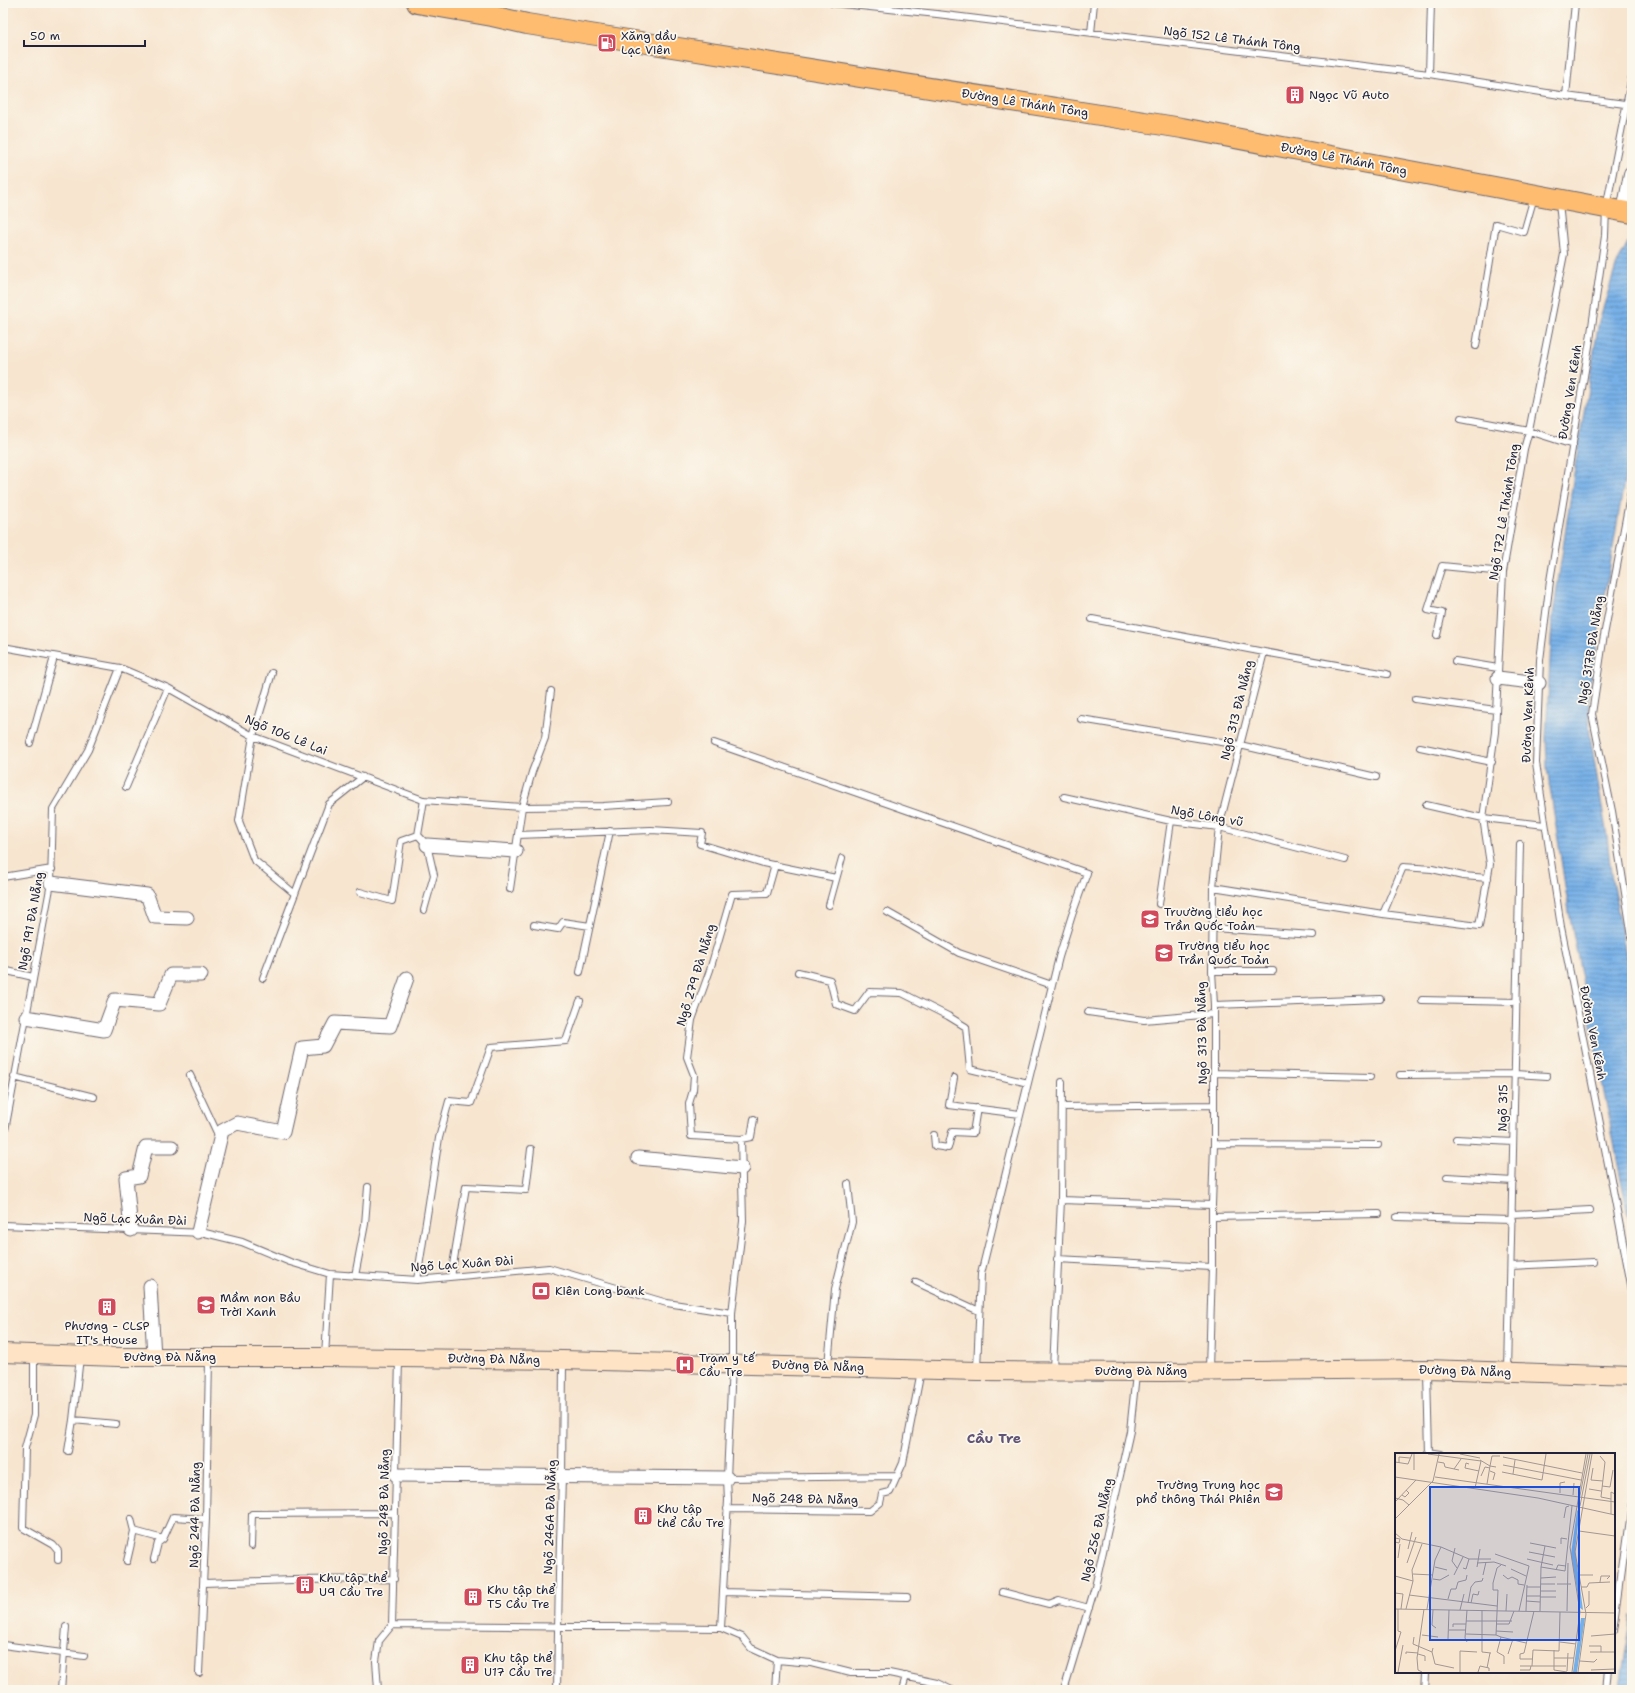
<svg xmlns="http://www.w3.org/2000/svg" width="1635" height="1693" font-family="'Shantell Sans',sans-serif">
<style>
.water{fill:url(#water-rules);stroke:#4c6991}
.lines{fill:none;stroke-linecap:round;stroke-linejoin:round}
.service-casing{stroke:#6d666f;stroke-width:8}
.minor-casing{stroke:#6d666f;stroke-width:15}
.tertiary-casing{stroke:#6d666f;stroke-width:18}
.secondary-casing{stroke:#6d666f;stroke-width:20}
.primary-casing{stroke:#6d666f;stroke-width:22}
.service{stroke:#fff;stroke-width:6}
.minor{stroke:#fff;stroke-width:13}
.tertiary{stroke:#fff;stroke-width:16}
.secondary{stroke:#fee4c5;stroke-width:18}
.primary{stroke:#fdbc6f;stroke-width:20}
.labels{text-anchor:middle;stroke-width:3.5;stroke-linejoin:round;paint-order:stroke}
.poi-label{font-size:12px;fill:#22223b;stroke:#fbf7ec;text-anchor:start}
.street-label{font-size:12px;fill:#22223b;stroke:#fbf7ec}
.quarter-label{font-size:14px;font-weight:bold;fill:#625476;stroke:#fbf7ec}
.inset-road{fill:none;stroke:#a29794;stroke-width:1}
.view{fill:#1d4ed8;fill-opacity:0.15;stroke:#1d4ed8;stroke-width:2}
.inset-edge{fill:none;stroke:#22223b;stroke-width:2}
</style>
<defs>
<pattern id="water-rules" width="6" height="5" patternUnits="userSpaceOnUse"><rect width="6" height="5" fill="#77b0e7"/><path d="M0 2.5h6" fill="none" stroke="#618fbc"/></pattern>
</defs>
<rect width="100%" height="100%" fill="#fbf7ec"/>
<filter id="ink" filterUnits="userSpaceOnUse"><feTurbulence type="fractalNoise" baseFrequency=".025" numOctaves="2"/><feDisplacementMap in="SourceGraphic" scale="8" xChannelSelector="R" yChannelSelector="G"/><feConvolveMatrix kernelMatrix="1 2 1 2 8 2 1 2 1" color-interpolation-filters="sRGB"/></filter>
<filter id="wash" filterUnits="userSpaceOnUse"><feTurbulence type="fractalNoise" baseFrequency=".012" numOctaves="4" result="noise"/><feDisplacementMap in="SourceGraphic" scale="16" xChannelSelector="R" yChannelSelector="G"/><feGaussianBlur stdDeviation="0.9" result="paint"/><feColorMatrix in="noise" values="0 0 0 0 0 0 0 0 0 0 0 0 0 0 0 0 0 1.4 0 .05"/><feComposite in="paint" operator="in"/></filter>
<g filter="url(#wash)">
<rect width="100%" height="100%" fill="#f7e5cf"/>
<!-- water -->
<path class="water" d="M 1628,242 L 1632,242 L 1632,435 L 1588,697 L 1590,735 L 1607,836 L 1611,873 L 1632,988 L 1632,1236 L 1569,912 L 1547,768 L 1546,737 L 1552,622 L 1576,460 L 1599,321 L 1616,266 Z
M 1632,1616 L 1632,1690 L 1619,1690 Z"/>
</g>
<g filter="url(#ink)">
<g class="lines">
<!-- service casing -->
<g class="service-casing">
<path id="service" d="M 832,3 L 937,14 L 1429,74 L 1566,96 L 1632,105
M 1091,33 L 1094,3
M 1429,74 L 1431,3
M 1632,76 L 1606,208 L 1605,236 L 1590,340 L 1550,581 L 1540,660 L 1536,763 L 1561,927 L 1610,1174 L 1632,1290
M 1566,96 L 1575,3
M 1476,346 L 1496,224 L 1524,232 L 1534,197
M 1461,418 L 1529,431 L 1573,445
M 1632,486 L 1603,641 L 1592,714 L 1612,811 L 1632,937
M 1092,619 L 1264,652 L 1387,674
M 1437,635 L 1442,613 L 1428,610 L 1442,566 L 1503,572
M 3,647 L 120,668 L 168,688 L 253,736 L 423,800 L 522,807 L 603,806 L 668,802
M 1455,661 L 1498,668
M 272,673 L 253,736 L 239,821 L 254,860 L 295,894
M 1415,699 L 1496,710
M 1081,719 L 1240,745 L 1376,777
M 30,743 L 54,657
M 714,743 L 1087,873 L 1072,915 L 1059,957 L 981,1274 L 977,1369
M 1420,747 L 1492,762
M 126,787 L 168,688
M 1064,797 L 1171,821 L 1219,827 L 1345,860
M 1426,805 L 1483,818 L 1545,825
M 418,835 L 427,845 L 434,875 L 424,910
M 418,835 L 424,800
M 518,835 L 651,830 L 702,833 L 700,844 L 763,863 L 836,878
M 3,877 L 52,869
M 1213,887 L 1383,914 L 1479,926 L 1490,864 L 1483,818 L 1495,732 L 1503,572 L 1524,449 L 1529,431 L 1564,254 L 1559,202
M 510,889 L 522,807 L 532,772 L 545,738 L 551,691
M 360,892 L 392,901 L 401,841 L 418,835
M 1159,904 L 1171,821
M 829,905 L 842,858
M 887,912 L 959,953 L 1052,985
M 1383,914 L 1403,867 L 1432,869 L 1463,876 L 1488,878
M 534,925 L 558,929 L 563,922 L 590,926
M 1213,928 L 1313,935
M 3,970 L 33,977
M 1212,971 L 1273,971
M 580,972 L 610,831
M 798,972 L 830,980 L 836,1004 L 855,1011 L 869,992 L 902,993 L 948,1016 L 966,1027 L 970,1069 L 1028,1083
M 263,978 L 329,804 L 363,777
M 1422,1000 L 1517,1002
M 1214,1005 L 1380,999
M 1088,1012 L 1144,1020 L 1213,1014
M 1214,1073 L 1370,1077
M 190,1075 L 219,1137
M 1400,1075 L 1515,1074 L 1547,1076
M 14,1077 L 94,1097
M 954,1078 L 949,1105 L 1020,1114
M 1062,1107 L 1214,1105
M 934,1135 L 935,1146 L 948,1148 L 952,1132 L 973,1133 L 977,1108
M 741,1139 L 751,1137 L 754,1119
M 1456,1139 L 1513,1142
M 3,1141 L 51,883 L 53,809 L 88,750 L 120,668
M 1214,1144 L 1378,1145
M 1447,1177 L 1513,1181
M 1061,1200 L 1212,1205
M 1512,1214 L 1590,1210
M 1212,1217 L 1379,1214
M 1397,1217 L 1512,1220
M 3,1225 L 205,1233 L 242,1242 L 290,1262 L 330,1274 L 417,1280 L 549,1268 L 667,1303 L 732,1313
M 1057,1259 L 1212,1267
M 1511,1266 L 1593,1262
M 351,1275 L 355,1276 L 365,1224 L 368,1187
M 451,1277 L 466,1187 L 526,1190 L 531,1149
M 417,1280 L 439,1138 L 449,1101 L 471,1103 L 491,1047 L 566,1041 L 580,1001
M 916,1282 L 979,1311
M 34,1356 L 34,1415 L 25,1448 L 23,1528 L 53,1545 L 58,1551 L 58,1560
M 325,1356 L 330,1274
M 828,1365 L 835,1289 L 852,1222 L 848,1184
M 1053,1369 L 1061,1200 L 1062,1082
M 1209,1369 L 1212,1267 L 1212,1205 L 1214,1144 L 1214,1005 L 1212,971 L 1213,887 L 1219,827 L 1264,652
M 1508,1371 L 1520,844
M 1427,1372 L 1429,1454
M 73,1420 L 116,1424
M 68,1451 L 73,1420 L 80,1357
M 1428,1452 L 1440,1454
M 727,1478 L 898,1476
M 727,1509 L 870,1511 L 880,1503 L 882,1494 L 890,1492 L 903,1463 L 921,1371
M 131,1519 L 134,1531 L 163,1539 L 173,1517 L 206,1519
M 251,1546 L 252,1514 L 395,1513
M 154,1559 L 158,1543 L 163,1539
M 127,1561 L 134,1531
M 204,1583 L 292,1580 L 394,1579
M 723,1592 L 907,1597
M 1002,1592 L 1049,1604 L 1059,1600 L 1089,1608
M 392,1625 L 721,1628 L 742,1637 L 751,1648 L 777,1660 L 775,1690
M 721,1628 L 728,1500 L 727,1478 L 732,1364 L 732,1313 L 743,1221 L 741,1139 L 691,1136 L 689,1104 L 693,1090 L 694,1075 L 687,1057 L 692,1020 L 710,970 L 732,894 L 767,893 L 775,865
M 1614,1630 L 1632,1497
M 3,1645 L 84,1656
M 777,1660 L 811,1663 L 851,1673 L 889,1673 L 937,1683 L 952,1690
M 199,1673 L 206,1519 L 209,1359
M 61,1690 L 66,1627
M 378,1690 L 376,1661 L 379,1641 L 392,1625 L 399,1360
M 557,1690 L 559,1574 L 562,1478 L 563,1362
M 902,1690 L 906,1676
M 1064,1690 L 1095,1587 L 1130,1431 L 1136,1374
M 1423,1690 L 1424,1672
M 1606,1690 L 1608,1672"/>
</g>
<!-- minor casing -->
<g class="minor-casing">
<path id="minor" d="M 1498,678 L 1539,683
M 427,845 L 516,851
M 51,883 L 147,895 L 155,917 L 187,918
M 26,1017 L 104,1030 L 115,1000 L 159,1004 L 171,975 L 201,975
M 638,1158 L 742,1168
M 131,1230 L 126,1178 L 139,1176 L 146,1147 L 172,1147
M 198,1232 L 222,1131 L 237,1123 L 283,1132 L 302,1048 L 323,1046 L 335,1023 L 390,1026 L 407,978
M 150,1286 L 154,1357
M 396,1475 L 727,1478"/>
</g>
<!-- tertiary casing -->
<g class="tertiary-casing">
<path id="tertiary" d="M 1625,212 L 1632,174"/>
</g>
<!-- secondary casing -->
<g class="secondary-casing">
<path id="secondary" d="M 3,1353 L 118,1357 L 325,1357 L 563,1360 L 977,1371 L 1162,1372 L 1427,1369 L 1632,1376"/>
</g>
<!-- primary casing -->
<g class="primary-casing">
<path id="primary" d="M 417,3 L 492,16 L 527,24 L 1182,128 L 1632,213"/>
</g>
<!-- service -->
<use href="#service" class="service"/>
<!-- minor -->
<use href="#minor" class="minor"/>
<!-- tertiary -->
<use href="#tertiary" class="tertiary"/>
<!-- secondary -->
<use href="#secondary" class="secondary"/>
<!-- primary -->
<use href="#primary" class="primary"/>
</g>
</g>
<!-- icons -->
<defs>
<g id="fuel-square" transform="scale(1)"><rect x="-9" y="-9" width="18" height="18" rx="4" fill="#d1495b" stroke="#fbf7ec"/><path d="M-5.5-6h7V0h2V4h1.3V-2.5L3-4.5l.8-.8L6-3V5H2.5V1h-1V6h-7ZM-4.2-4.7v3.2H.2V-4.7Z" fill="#fff"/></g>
<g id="building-square" transform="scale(1)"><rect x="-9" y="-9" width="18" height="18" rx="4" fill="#d1495b" stroke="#fbf7ec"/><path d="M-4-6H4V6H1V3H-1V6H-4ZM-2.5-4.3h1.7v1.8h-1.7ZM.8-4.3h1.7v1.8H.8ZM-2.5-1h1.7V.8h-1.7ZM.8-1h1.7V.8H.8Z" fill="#fff"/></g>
<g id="school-square" transform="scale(1)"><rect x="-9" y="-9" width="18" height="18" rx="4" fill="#d1495b" stroke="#fbf7ec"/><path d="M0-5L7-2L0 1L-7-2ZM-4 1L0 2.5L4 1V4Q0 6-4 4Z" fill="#fff"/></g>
<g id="bank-square" transform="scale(1)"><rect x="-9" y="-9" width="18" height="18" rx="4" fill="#d1495b" stroke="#fbf7ec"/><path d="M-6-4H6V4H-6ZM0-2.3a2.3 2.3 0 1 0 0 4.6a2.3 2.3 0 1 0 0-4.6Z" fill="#fff"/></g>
<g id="hospital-square" transform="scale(1)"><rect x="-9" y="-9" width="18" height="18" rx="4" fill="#d1495b" stroke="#fbf7ec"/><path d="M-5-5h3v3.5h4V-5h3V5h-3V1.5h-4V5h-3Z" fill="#fff"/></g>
</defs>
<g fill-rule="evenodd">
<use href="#fuel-square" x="607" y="43"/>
<use href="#building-square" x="1295" y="95"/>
<use href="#school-square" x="1150" y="919"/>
<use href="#school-square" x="1164" y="953"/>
<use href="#bank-square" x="541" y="1291"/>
<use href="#school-square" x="206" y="1305"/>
<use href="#building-square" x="107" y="1307"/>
<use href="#hospital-square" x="685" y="1365"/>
<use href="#school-square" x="1274" y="1492"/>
<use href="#building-square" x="643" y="1516"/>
<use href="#building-square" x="305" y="1585"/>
<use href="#building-square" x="473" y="1597"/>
<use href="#building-square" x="470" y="1665"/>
</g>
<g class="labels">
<!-- poi labels -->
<g class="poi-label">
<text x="621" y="40">Xăng dầu<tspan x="621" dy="14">Lạc Viên</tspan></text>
<text x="1309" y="99">Ngọc Vũ Auto</text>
<text x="1164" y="916">Truường tiểu học<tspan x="1164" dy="14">Trần Quốc Toản</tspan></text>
<text x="1178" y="950">Trường tiểu học<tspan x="1178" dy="14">Trần Quốc Toản</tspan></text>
<text x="555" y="1295">Kiên Long bank</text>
<text x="220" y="1302">Mầm non Bầu<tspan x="220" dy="14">Trời Xanh</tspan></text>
<text x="107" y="1330" text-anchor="middle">Phương - CLSP<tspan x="107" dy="14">IT's House</tspan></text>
<text x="699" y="1362">Trạm y tế<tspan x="699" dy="14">Cầu Tre</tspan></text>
<text x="1260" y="1489" text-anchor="end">Trường Trung học<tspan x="1260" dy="14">phổ thông Thái Phiên</tspan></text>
<text x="657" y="1513">Khu tập<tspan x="657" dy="14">thể Cầu Tre</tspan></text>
<text x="319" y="1582">Khu tập thể<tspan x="319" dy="14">U9 Cầu Tre</tspan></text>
<text x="487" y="1594">Khu tập thể<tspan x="487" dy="14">T5 Cầu Tre</tspan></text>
<text x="484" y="1662">Khu tập thể<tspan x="484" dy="14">U17 Cầu Tre</tspan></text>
</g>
<!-- street labels -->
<g class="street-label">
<text transform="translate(1232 39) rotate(7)" y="4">Ngõ 152 Lê Thánh Tông</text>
<text transform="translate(1025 103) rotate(9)" y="4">Đường Lê Thánh Tông</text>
<text transform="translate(1344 159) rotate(11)" y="4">Đường Lê Thánh Tông</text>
<text transform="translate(1570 392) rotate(-81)" y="4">Đường Ven Kênh</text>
<text transform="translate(1504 512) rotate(-81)" y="4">Ngõ 172 Lê Thánh Tông</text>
<text transform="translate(1591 650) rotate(-81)" y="4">Ngõ 317B Đà Nẵng</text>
<text transform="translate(1237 710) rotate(-76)" y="4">Ngõ 313 Đà Nẵng</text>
<text transform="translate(1528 715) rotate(-88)" y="4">Đường Ven Kênh</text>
<text transform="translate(286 735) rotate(22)" y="4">Ngõ 106 Lê Lai</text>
<text transform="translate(1207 816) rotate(10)" y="4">Ngõ Lông vũ</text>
<text transform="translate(31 921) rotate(-80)" y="4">Ngõ 191 Đà Nẵng</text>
<text transform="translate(696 975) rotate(-73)" y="4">Ngõ 279 Đà Nẵng</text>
<text transform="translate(1202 1033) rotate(-91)" y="4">Ngõ 313 Đà Nẵng</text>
<text transform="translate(1593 1033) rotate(79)" y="4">Đường Ven Kênh</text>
<text transform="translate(1503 1108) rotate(-89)" y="4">Ngõ 315</text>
<text transform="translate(135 1219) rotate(2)" y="4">Ngõ Lạc Xuân Đài</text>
<text transform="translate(462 1264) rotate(-4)" y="4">Ngõ Lạc Xuân Đài</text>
<text x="170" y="1361">Đường Đà Nẵng</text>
<text transform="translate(494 1359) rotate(1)" y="4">Đường Đà Nẵng</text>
<text transform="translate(818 1366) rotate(2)" y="4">Đường Đà Nẵng</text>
<text x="1141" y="1375">Đường Đà Nẵng</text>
<text transform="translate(1465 1371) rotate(2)" y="4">Đường Đà Nẵng</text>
<text transform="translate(805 1499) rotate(1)" y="4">Ngõ 248 Đà Nẵng</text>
<text transform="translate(384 1502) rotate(-89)" y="4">Ngõ 248 Đà Nẵng</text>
<text transform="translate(195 1515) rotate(-89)" y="4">Ngõ 244 Đà Nẵng</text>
<text transform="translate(550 1517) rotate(-88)" y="4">Ngõ 246A Đà Nẵng</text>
<text transform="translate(1097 1530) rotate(-77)" y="4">Ngõ 256 Đà Nẵng</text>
</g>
<!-- quarter labels -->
<g class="quarter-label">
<text x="994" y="1443">Cầu Tre</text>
</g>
</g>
<!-- overview -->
<g transform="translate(1395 1453)">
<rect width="220" height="220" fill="#f7e5cf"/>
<path d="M 185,55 L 180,97 L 188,157 L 185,155 L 176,101 L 182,58 ZM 186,165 L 190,165 L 182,219 L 178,219 Z" fill="#77b0e7"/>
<path class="inset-road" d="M 19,1 L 19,17M 33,1 L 86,8 L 80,35M 65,1 L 85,5M 205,3 L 210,9 L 206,44 L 216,46M 108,4 L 187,20M 85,7 L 95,13 L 97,3 L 105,3M 0,9 L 13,11 L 17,1M 43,9 L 49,10 L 50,14 L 64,17M 4,10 L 4,4 L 15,5M 74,11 L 71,10 L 70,15 L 84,18M 108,12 L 186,27M 198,15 L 196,27 L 208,28M 59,16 L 66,6M 95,18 L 100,20 L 98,27M 107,19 L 147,27 L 151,1M 118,21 L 120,7M 86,23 L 90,14 L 95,15M 0,24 L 143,45 L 220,62M 40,24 L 220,49M 92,31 L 95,13 L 101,14M 207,33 L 215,34 L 218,17M 194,36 L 206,38M 165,40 L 165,30 L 170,29M 7,42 L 10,44 L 14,40 L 11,37M 178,42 L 179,30M 0,45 L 8,47 L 14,52M 0,49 L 21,27M 183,53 L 193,1M 185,53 L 195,1M 216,61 L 216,39 L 220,41M 169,65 L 171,54 L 174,53M 0,66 L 38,28 L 44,1M 184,78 L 220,83M 0,80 L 7,86 L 46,94 L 74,106 L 96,106M 0,85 L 5,86 L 4,90 L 0,89M 135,90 L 161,95M 166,91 L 166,85 L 172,86M 60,95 L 57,108 L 62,115M 13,96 L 17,79M 134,99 L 160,104M 100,101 L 134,113 L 124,158M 3,105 L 5,91M 132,106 L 158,112M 12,110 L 21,84M 82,110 L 99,109 L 111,113M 40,114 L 52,117M 82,114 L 85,96M 146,114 L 170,118 L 177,53M 68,115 L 71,116 L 74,106M 116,116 L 131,123M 161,117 L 163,112 L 171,113M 18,121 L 38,122M 59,122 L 68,104M 88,122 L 91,109M 108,122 L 113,126 L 117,124 L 123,127 L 123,131 L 129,132M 184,122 L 198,122M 0,123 L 18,128M 146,125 L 161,124M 38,126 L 45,127 L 54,122M 205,129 L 206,123 L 215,123 L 212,126M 146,131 L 160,131M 162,131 L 176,131M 132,134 L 146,134M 186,134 L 192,134 L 194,130 L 215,129M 146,138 L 161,138M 0,140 L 8,141 L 6,156M 14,142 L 102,153M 132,143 L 145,143M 145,144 L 161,144M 53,146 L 56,136 L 61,136 L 63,129 L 71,127 L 72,122M 131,148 L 145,149M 73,150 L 76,134 L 80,129 L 87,128 L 88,125M 76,150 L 78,141 L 83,142 L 84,138M 191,155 L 194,152 L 194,138M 0,156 L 220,160M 11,156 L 18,128 L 17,117 L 27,91M 32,156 L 40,107 L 46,94M 38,157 L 37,172 L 41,175M 65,157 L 69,141M 72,157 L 70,185 L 72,189M 87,157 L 87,199 L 96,200M 111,158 L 112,141M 131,158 L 132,132M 145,158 L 146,114 L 150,93M 172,158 L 173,110M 71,168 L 117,168M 101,171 L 114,171 L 119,158M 58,174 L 58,171 L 71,171M 54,177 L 71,177M 101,178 L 118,179M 71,181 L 101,182 L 106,184 L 102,199 L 109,203 L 109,211M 27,182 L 43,184M 101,182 L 103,137 L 98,137 L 98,130 L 102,115 L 106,112M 196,183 L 220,181M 19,184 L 18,191 L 37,199 L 38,195M 106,184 L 131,190M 53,186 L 54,157M 165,189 L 181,191M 194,193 L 206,193 L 206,199M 159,197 L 159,217 L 172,219M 0,198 L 6,179 L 3,178 L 3,156M 37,199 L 40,211 L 59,215M 195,199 L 220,199M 11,201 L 11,199 L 23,200M 23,201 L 30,203 L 30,208M 113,201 L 118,186M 159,205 L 179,205M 138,206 L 125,206 L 125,201 L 129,200 L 139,158M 185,208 L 199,209 L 202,206M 125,213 L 171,213M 137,213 L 138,197 L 164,198 L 165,159M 92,215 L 95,200M 125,217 L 135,217 L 136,213M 196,217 L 220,216M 172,218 L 173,200M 3,219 L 8,192M 27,219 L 23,217 L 22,205 L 29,156M 65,219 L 65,198 L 82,199M 83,219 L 85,213 L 94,215 L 94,218M 177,219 L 185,159 L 175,94 L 191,1M 183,219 L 191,161 L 180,99 L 197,1"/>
<path class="view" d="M 35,34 L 184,34 L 184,187 L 35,187 Z"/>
<rect width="220" height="220" class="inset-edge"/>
</g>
<!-- margin -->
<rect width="1635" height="1693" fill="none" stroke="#fbf7ec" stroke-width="16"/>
<!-- scale -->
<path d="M24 40v6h121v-6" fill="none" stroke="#22223b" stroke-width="2"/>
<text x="30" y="40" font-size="12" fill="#22223b" stroke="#fbf7ec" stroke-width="3" paint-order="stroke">50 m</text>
</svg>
